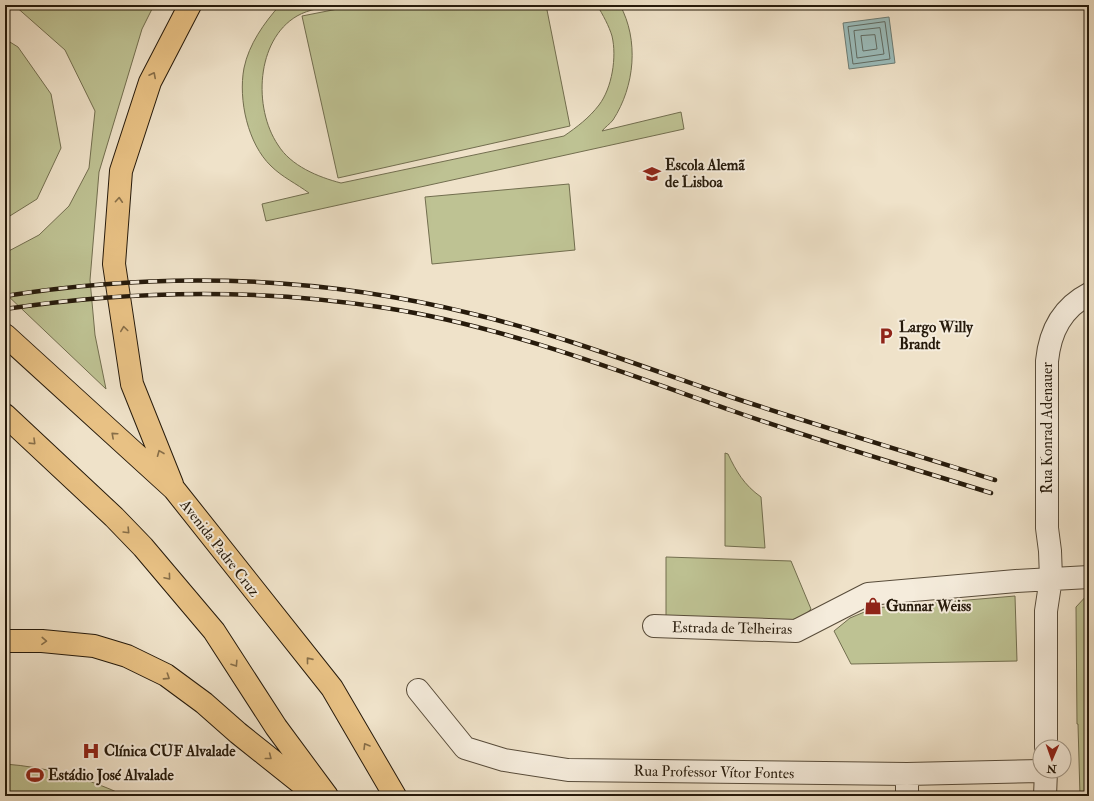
<svg xmlns="http://www.w3.org/2000/svg" width="1094" height="801" font-family="'IM FELL Double Pica',serif">
<style>
.green{fill:#bec293;stroke:#726e4f}
.water{fill:#9bbdbc;stroke:#6c7c75}
.lines{fill:none;stroke-linecap:round;stroke-linejoin:round}
.shore{stroke:#606c64;stroke-width:1}
.minor-casing{stroke:#584c3a;stroke-width:24}
.highway-casing{stroke:#261a0b;stroke-width:24}
.minor{stroke:#f5ecdc;stroke-width:22}
.highway{stroke:#e8c184;stroke-width:22}
.rail-casing{stroke:#261a0b;stroke-width:4.5}
.rail{stroke:#f5ecdc;stroke-width:3;stroke-dasharray:9;stroke-linecap:butt}
.oneway{stroke:#876e48}
.labels{text-anchor:middle;stroke-width:4;stroke-linejoin:round;paint-order:stroke}
.poi-label{font-size:15px;font-weight:bold;fill:#261a0b;stroke:#f5ecdc;text-anchor:start}
.street-label{font-size:15px;fill:#261a0b;stroke:#f5ecdc}
</style>
<rect width="100%" height="100%" fill="#efe2c9"/>
<filter id="stains"><feTurbulence type="fractalNoise" baseFrequency=".005" numOctaves="4"/><feColorMatrix values="0 0 0 0 .2 0 0 0 0 .09 0 0 0 0 .02 0 0 0 .5 -.17"/></filter>
<radialGradient id="worn" r=".72"><stop offset=".6" stop-color="#630" stop-opacity="0"/><stop offset="1" stop-color="#630" stop-opacity=".3"/></radialGradient>
<!-- green -->
<path class="green" d="M 14,5 L 154,5 L 142,29 L 99,172 L 90,280 L 95,335 L 106,389 L 5,293 L 5,253 L 39,235 L 69,206 L 89,168 L 95,111 L 65,50 Z
M 280,5 L 335,5 C 323,8 309,9 297,16 C 256,40 253,108 278,145 C 291,166 318,177 341,183 L 564,136 C 577,127 589,118 599,105 C 612,88 617,57 612,36 C 609,26 603,15 597,5 L 620,5 C 639,40 635,86 613,120 C 610,124 605,127 602,131 L 681,112 L 684,129 L 266,221 L 262,204 L 309,193 C 297,184 282,177 271,166 C 248,144 238,100 244,68 C 249,44 264,23 280,5 Z
M 358,5 L 546,5 L 570,126 L 338,178 L 302,16 Z
M 5,39 L 18,47 L 51,94 L 61,148 L 37,199 L 5,219 Z
M 569,184 L 575,250 L 432,264 L 425,197 Z
M 725,453 L 728,454 C 736,471 744,485 761,497 L 765,548 L 725,546 Z
M 666,557 L 791,561 L 811,609 L 794,625 L 666,621 Z
M 1089,593 L 1089,796 L 1080,796 L 1078,724 L 1077,724 L 1076,607 Z
M 1015,596 L 1017,661 L 851,664 L 834,631 L 850,618 L 874,608 Z
M 5,764 C 45,767 89,778 125,796 L 5,796 Z"/>
<!-- water -->
<path class="water" d="M 889,17 L 895,63 L 849,69 L 843,23 Z"/>
<g class="lines">
<!-- shore -->
<path class="shore" d="M 885,22 L 890,59 L 853,64 L 848,27 Z
M 880,28 L 884,54 L 857,58 L 854,31 Z
M 875,35 L 877,49 L 863,51 L 861,36 Z"/>
<!-- minor casing -->
<g class="minor-casing">
<path id="minor" d="M 654,626 L 796,631 L 868,594 L 1016,581 L 1089,577
M 418,690 L 465,748 L 504,760 L 568,770 L 907,774 L 1041,771
M 1046,747 L 1046,611 L 1051,578 L 1050,551 L 1047,528 L 1047,361 C 1050,331 1062,308 1089,294
M 907,774 L 907,796
M 1045,796 L 1046,771"/>
</g>
<!-- highway casing -->
<g class="highway-casing">
<path id="highway" d="M 5,335 L 174,489 L 332,688 L 395,796
M 5,415 L 114,517 L 143,547 L 214,631 L 276,727 L 327,796
M 172,484 L 132,384 L 114,264 L 121,171 L 150,82 L 190,5
M 5,641 L 42,641 L 94,646 L 127,656 L 166,675 L 204,703 L 238,733 L 317,796"/>
</g>
<!-- minor -->
<use href="#minor" class="minor"/>
<!-- highway -->
<use href="#highway" class="highway"/>
<!-- rail casing -->
<g class="rail-casing">
<path id="rail" d="M 5,296 C 161,271 320,276 473,314 C 561,335 646,368 731,397 C 819,426 907,452 995,480
M 5,309 C 132,290 259,288 386,308 C 503,326 622,372 733,411 C 818,441 905,466 991,493"/>
</g>
<!-- rail -->
<use href="#rail" class="rail"/>
</g>
<!-- one-way arrows -->
<defs><path id="oneway-chevron" d="M-2-3.5L2.5 0L-2 3.5" fill="none" stroke-width="1.6" stroke-linecap="round" stroke-linejoin="round"/></defs>
<g class="oneway">
<use href="#oneway-chevron" transform="translate(153 75) rotate(-63)"/>
<use href="#oneway-chevron" transform="translate(119 200) rotate(-86)"/>
<use href="#oneway-chevron" transform="translate(124 329) rotate(-98)"/>
<use href="#oneway-chevron" transform="translate(114 435) rotate(-138)"/>
<use href="#oneway-chevron" transform="translate(33 442) rotate(44)"/>
<use href="#oneway-chevron" transform="translate(160 453) rotate(-112)"/>
<use href="#oneway-chevron" transform="translate(127 531) rotate(46)"/>
<use href="#oneway-chevron" transform="translate(168 577) rotate(50)"/>
<use href="#oneway-chevron" transform="translate(44 641) rotate(3)"/>
<use href="#oneway-chevron" transform="translate(309 660) rotate(-129)"/>
<use href="#oneway-chevron" transform="translate(235 664) rotate(57)"/>
<use href="#oneway-chevron" transform="translate(167 677) rotate(33)"/>
<use href="#oneway-chevron" transform="translate(366 746) rotate(-121)"/>
<use href="#oneway-chevron" transform="translate(269 757) rotate(38)"/>
</g>
<!-- icons -->
<defs>
<g id="school-bare" transform="scale(1.38)"><path d="M0-5L7-2L0 1L-7-2ZM-4 1L0 2.5L4 1V4Q0 6-4 4Z" fill="#8f2418" stroke="#f5ecdc" stroke-width="2.5" paint-order="stroke"/></g>
<g id="parking-bare" transform="scale(1.38)"><path d="M-3.5-5.5H1a3.5 3.5 0 0 1 0 7H-1V5.5H-3.5ZM-1-3.4V-.6H.8a1.4 1.4 0 0 0 0-2.8Z" fill="#8f2418" stroke="#f5ecdc" stroke-width="2.5" paint-order="stroke"/></g>
<g id="shop-bare" transform="scale(1.38)"><path d="M-5-2.5h2.3a2.7 3.5 0 0 1 5.4 0H5L5.5 6h-11ZM-1.5-2.5h3a1.5 2.3 0 0 0-3 0Z" fill="#8f2418" stroke="#f5ecdc" stroke-width="2.5" paint-order="stroke"/></g>
<g id="hospital-bare" transform="scale(1.38)"><path d="M-5-5h3v3.5h4V-5h3V5h-3V1.5h-4V5h-3Z" fill="#8f2418" stroke="#f5ecdc" stroke-width="2.5" paint-order="stroke"/></g>
<g id="stadium-bare" transform="scale(1.38)"><path d="M0-5a6.5 5 0 1 0 0 10a6.5 5 0 1 0 0-10ZM-3.5-1.8h7v3.6h-7Z" fill="#8f2418" stroke="#f5ecdc" stroke-width="2.5" paint-order="stroke"/></g>
</defs>
<g fill-rule="evenodd">
<use href="#school-bare" x="652" y="174"/>
<use href="#parking-bare" x="886" y="336"/>
<use href="#shop-bare" x="873" y="606"/>
<use href="#hospital-bare" x="91" y="751"/>
<use href="#stadium-bare" x="35" y="775"/>
</g>
<g class="labels">
<!-- poi labels -->
<g class="poi-label">
<text x="665" y="170">Escola Alemã<tspan x="665" dy="17">de Lisboa</tspan></text>
<text x="899" y="332">Largo Willy<tspan x="899" dy="17">Brandt</tspan></text>
<text x="886" y="611">Gunnar Weiss</text>
<text x="104" y="756">Clínica CUF Alvalade</text>
<text x="48" y="780">Estádio José Alvalade</text>
</g>
<!-- street labels -->
<g class="street-label">
<text transform="translate(1047 428) rotate(-90)" y="5">Rua Konrad Adenauer</text>
<text transform="translate(220 548) rotate(52)" y="5">Avenida Padre Cruz</text>
<text transform="translate(732 628) rotate(1)" y="5">Estrada de Telheiras</text>
<text transform="translate(714 772) rotate(1)" y="5">Rua Professor Vítor Fontes</text>
</g>
</g>
<!-- margin -->
<rect width="1094" height="801" fill="none" stroke="#efe2c9" stroke-width="20"/>
<rect x="6" y="6" width="1082" height="789" fill="none" stroke="#261a0b" stroke-width="2"/>
<rect x="10" y="10" width="1074" height="781" fill="none" stroke="#261a0b"/>
<!-- north arrow -->
<g transform="translate(1052 759) rotate(182)"><circle r="19" fill="#f5ecdc" stroke="#a29888"/>
<path d="M0-3L7 15L0 10L-7 15Z" fill="#8f2418"/>
<text y="-6" font-size="11" font-weight="bold" text-anchor="middle" fill="#261a0b">N</text>
</g>
<rect width="100%" height="100%" filter="url(#stains)"/>
<rect width="100%" height="100%" fill="url(#worn)"/>
</svg>
